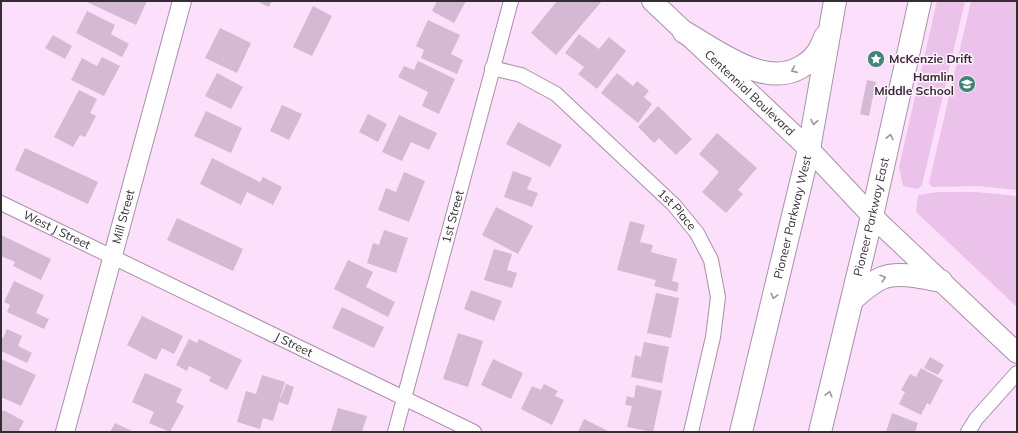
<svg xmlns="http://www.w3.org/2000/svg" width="1018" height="433" font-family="Mulish,sans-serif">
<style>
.green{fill:#ebc2ea}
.building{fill:#d4b9d3}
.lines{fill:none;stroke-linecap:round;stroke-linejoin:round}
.minor-casing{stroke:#a990a9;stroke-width:16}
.tertiary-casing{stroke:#a990a9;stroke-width:20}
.secondary-casing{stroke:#a990a9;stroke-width:22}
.primary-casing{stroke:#a990a9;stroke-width:24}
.minor{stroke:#fff;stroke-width:14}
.tertiary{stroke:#fff;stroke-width:18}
.secondary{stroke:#fff;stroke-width:20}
.primary{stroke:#fff;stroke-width:22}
.oneway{stroke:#9a969a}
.labels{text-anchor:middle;stroke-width:3;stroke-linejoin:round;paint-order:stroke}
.poi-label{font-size:12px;font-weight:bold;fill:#362c36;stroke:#fff3fe;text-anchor:start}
.street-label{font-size:12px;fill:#362c36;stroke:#fff3fe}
</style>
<rect width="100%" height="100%" fill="#fce0fb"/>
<!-- green -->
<path class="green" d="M 937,1 L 965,1 L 922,185 L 918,189 L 903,186 L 899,167 Z
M 971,1 L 1017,1 L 1017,190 L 978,186 L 932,187 L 929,183 Z
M 976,192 L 1017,196 L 1017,307 L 916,212 L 918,195 L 937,192 Z"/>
<!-- building -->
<path class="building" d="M 85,1 L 147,1 L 136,25 Z
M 256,1 L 272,1 L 269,7 Z
M 437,1 L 466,1 L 454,23 L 432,11 Z
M 557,1 L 602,1 L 556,55 L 531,33 Z
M 313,6 L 332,16 L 312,56 L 293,47 Z
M 87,11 L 115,25 L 111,34 L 129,44 L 122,57 L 76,33 Z
M 428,20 L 460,35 L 451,54 L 463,60 L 457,74 L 421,58 L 424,50 L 416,46 Z
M 220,28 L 251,43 L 237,73 L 205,58 Z
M 579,34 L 599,49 L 609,37 L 626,51 L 597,89 L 578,74 L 584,67 L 565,53 Z
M 53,35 L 72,46 L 65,59 L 45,48 Z
M 102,57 L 120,66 L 104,96 L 71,80 L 82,58 L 97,66 Z
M 418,61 L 455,79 L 439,114 L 422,106 L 428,92 L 398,77 L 404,66 L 414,70 Z
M 217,73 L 243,87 L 231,109 L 205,96 Z
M 617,73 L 633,86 L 637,81 L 649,91 L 644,97 L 652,104 L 638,123 L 601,93 Z
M 867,80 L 876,82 L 869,116 L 860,114 Z
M 79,90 L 97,99 L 90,113 L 96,116 L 85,137 L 80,135 L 73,147 L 54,137 Z
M 282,105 L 302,114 L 289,140 L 270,131 Z
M 658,106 L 692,139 L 676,155 L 659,138 L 654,143 L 638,127 Z
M 206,111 L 242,128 L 231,153 L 194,136 Z
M 368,114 L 387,124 L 378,142 L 359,132 Z
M 399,115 L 437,133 L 429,150 L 411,142 L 402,161 L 382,152 Z
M 518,122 L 562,145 L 550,167 L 506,144 Z
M 717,133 L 757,168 L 738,190 L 743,194 L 726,213 L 702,192 L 719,172 L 699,154 Z
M 25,148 L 98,182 L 88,204 L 15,170 Z
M 212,158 L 260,182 L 263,177 L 282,187 L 273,205 L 247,192 L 241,205 L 200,184 Z
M 513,171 L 532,178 L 527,189 L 538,193 L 532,207 L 504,197 Z
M 404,172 L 425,181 L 409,222 L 378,210 L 386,188 L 396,192 Z
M 496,207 L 533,226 L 518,254 L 482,235 Z
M 177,218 L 243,249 L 233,271 L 167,240 Z
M 630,221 L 645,225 L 640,242 L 653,245 L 651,252 L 677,259 L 672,281 L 679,283 L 677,292 L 654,286 L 656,280 L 617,270 Z
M 384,230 L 408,238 L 396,273 L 367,263 L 373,243 L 379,245 Z
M 1,235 L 51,259 L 41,280 L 13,266 L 15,262 L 1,256 Z
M 494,249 L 512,254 L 507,270 L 517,273 L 512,288 L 484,280 Z
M 348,260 L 373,272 L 366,287 L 395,302 L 388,317 L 334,289 Z
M 14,281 L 44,295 L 36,313 L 49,319 L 44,329 L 7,312 L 10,305 L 4,302 Z
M 471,290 L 502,301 L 494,321 L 464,309 Z
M 656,293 L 679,298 L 671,338 L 647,333 Z
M 342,307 L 384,327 L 374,348 L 332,328 Z
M 142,316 L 183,336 L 174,354 L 162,348 L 156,360 L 127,345 Z
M 7,329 L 22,336 L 18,346 L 32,353 L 27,363 L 1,351 L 1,337 L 3,338 Z
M 458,333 L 483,341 L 468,387 L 443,379 Z
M 189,339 L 197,343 L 199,339 L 242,360 L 227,390 L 209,381 L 211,377 L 189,366 L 187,371 L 176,365 Z
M 644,342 L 669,347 L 662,383 L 631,377 L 635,355 L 641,357 Z
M 930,357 L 944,365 L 938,375 L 924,368 Z
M 1,359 L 36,375 L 21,406 L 1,397 Z
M 493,359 L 523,373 L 511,399 L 481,385 Z
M 921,368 L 943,380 L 930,405 L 927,403 L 921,415 L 899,404 L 905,392 L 901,390 L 910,374 L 916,377 Z
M 145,373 L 182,389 L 176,402 L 184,406 L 170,432 L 149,423 L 154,412 L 132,402 Z
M 262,375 L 285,382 L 273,421 L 263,418 L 260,429 L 237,422 L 246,391 L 256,394 Z
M 286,384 L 294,387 L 288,405 L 279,402 Z
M 544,384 L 558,391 L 555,396 L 564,400 L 552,425 L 521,409 L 532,386 L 541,390 Z
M 636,385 L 662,391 L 653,432 L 627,427 L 632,406 L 625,405 L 627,396 L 634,398 Z
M 338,408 L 367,416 L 362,432 L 331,432 Z
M 3,410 L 24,421 L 18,432 L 1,431 L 1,414 Z
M 892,413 L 918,423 L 915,432 L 886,432 Z
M 584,419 L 610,432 L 578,432 Z
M 115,423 L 134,432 L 110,432 Z"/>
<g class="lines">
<!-- minor casing -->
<g class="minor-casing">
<g id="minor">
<path id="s1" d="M 492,68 L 521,75 L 556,94 L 674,205 L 697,233 L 711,260 L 718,297 L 713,337 L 691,432"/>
<path id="s2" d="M 1,203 L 474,432"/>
<path id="s3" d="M 395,432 L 511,1"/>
<path d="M 968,432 L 976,419 L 1017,373"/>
</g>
</g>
<!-- tertiary casing -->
<g class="tertiary-casing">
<g id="tertiary">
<path id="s4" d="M 65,432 L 182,1"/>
</g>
</g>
<!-- secondary casing -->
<g class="secondary-casing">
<g id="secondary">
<path id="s5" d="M 652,1 L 809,149 L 872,216 L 1017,353"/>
</g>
</g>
<!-- primary casing -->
<g class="primary-casing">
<g id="primary">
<path d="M 684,32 C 716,50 765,89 801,67 C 814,60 820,51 825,37"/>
<path d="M 852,300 C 861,292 870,283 882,278 C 898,271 925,278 941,281"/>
<path id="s6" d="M 741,432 L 809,149 L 835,1"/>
<path id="s7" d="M 820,432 L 872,216 L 920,1"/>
</g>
</g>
<!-- minor -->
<use href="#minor" class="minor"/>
<!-- tertiary -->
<use href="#tertiary" class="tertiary"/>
<!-- secondary -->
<use href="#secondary" class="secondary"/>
<!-- primary -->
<use href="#primary" class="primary"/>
</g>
<!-- one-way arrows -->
<defs><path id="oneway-chevron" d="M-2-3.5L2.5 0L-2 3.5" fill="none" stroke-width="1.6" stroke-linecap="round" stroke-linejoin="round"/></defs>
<g class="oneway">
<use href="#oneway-chevron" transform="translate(794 70) rotate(156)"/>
<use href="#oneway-chevron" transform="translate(814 122) rotate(100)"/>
<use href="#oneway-chevron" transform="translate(890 137) rotate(-77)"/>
<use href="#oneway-chevron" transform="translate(883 278) rotate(-18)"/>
<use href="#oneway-chevron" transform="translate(774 296) rotate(104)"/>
<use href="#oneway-chevron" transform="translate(829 394) rotate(-76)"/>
</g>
<!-- icons -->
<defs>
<g id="sight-disc" transform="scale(0.9)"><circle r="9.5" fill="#418374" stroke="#fff3fe"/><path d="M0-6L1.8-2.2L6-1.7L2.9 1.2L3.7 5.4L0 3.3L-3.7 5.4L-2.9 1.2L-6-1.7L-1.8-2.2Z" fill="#fff"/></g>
<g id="school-disc" transform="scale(0.9)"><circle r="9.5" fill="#418374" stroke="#fff3fe"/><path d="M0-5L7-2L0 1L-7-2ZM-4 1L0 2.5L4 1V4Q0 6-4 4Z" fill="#fff"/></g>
</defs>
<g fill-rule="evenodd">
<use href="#sight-disc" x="876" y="59"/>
<use href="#school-disc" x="967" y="84"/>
</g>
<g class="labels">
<!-- poi labels -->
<g class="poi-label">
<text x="889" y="63">McKenzie Drift</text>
<text x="954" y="81" text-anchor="end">Hamlin<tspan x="954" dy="14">Middle School</tspan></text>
</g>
<!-- street labels -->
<g class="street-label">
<text dy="4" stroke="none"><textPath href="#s5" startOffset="134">Centennial Boulevard</textPath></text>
<text dy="4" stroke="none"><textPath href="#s1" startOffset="237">1st Place</textPath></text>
<text dy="4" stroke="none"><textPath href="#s4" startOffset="223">Mill Street</textPath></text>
<text dy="4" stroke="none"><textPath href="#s3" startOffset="223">1st Street</textPath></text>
<text dy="4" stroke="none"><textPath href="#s7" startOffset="221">Pioneer Parkway East</textPath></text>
<text dy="4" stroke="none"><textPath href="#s6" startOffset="221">Pioneer Parkway West</textPath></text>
<text dy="4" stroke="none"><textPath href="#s2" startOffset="62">West J Street</textPath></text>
<text dy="4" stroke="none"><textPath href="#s2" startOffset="325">J Street</textPath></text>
</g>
</g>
<!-- border -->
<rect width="1018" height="433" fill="none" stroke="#362c36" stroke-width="4"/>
</svg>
